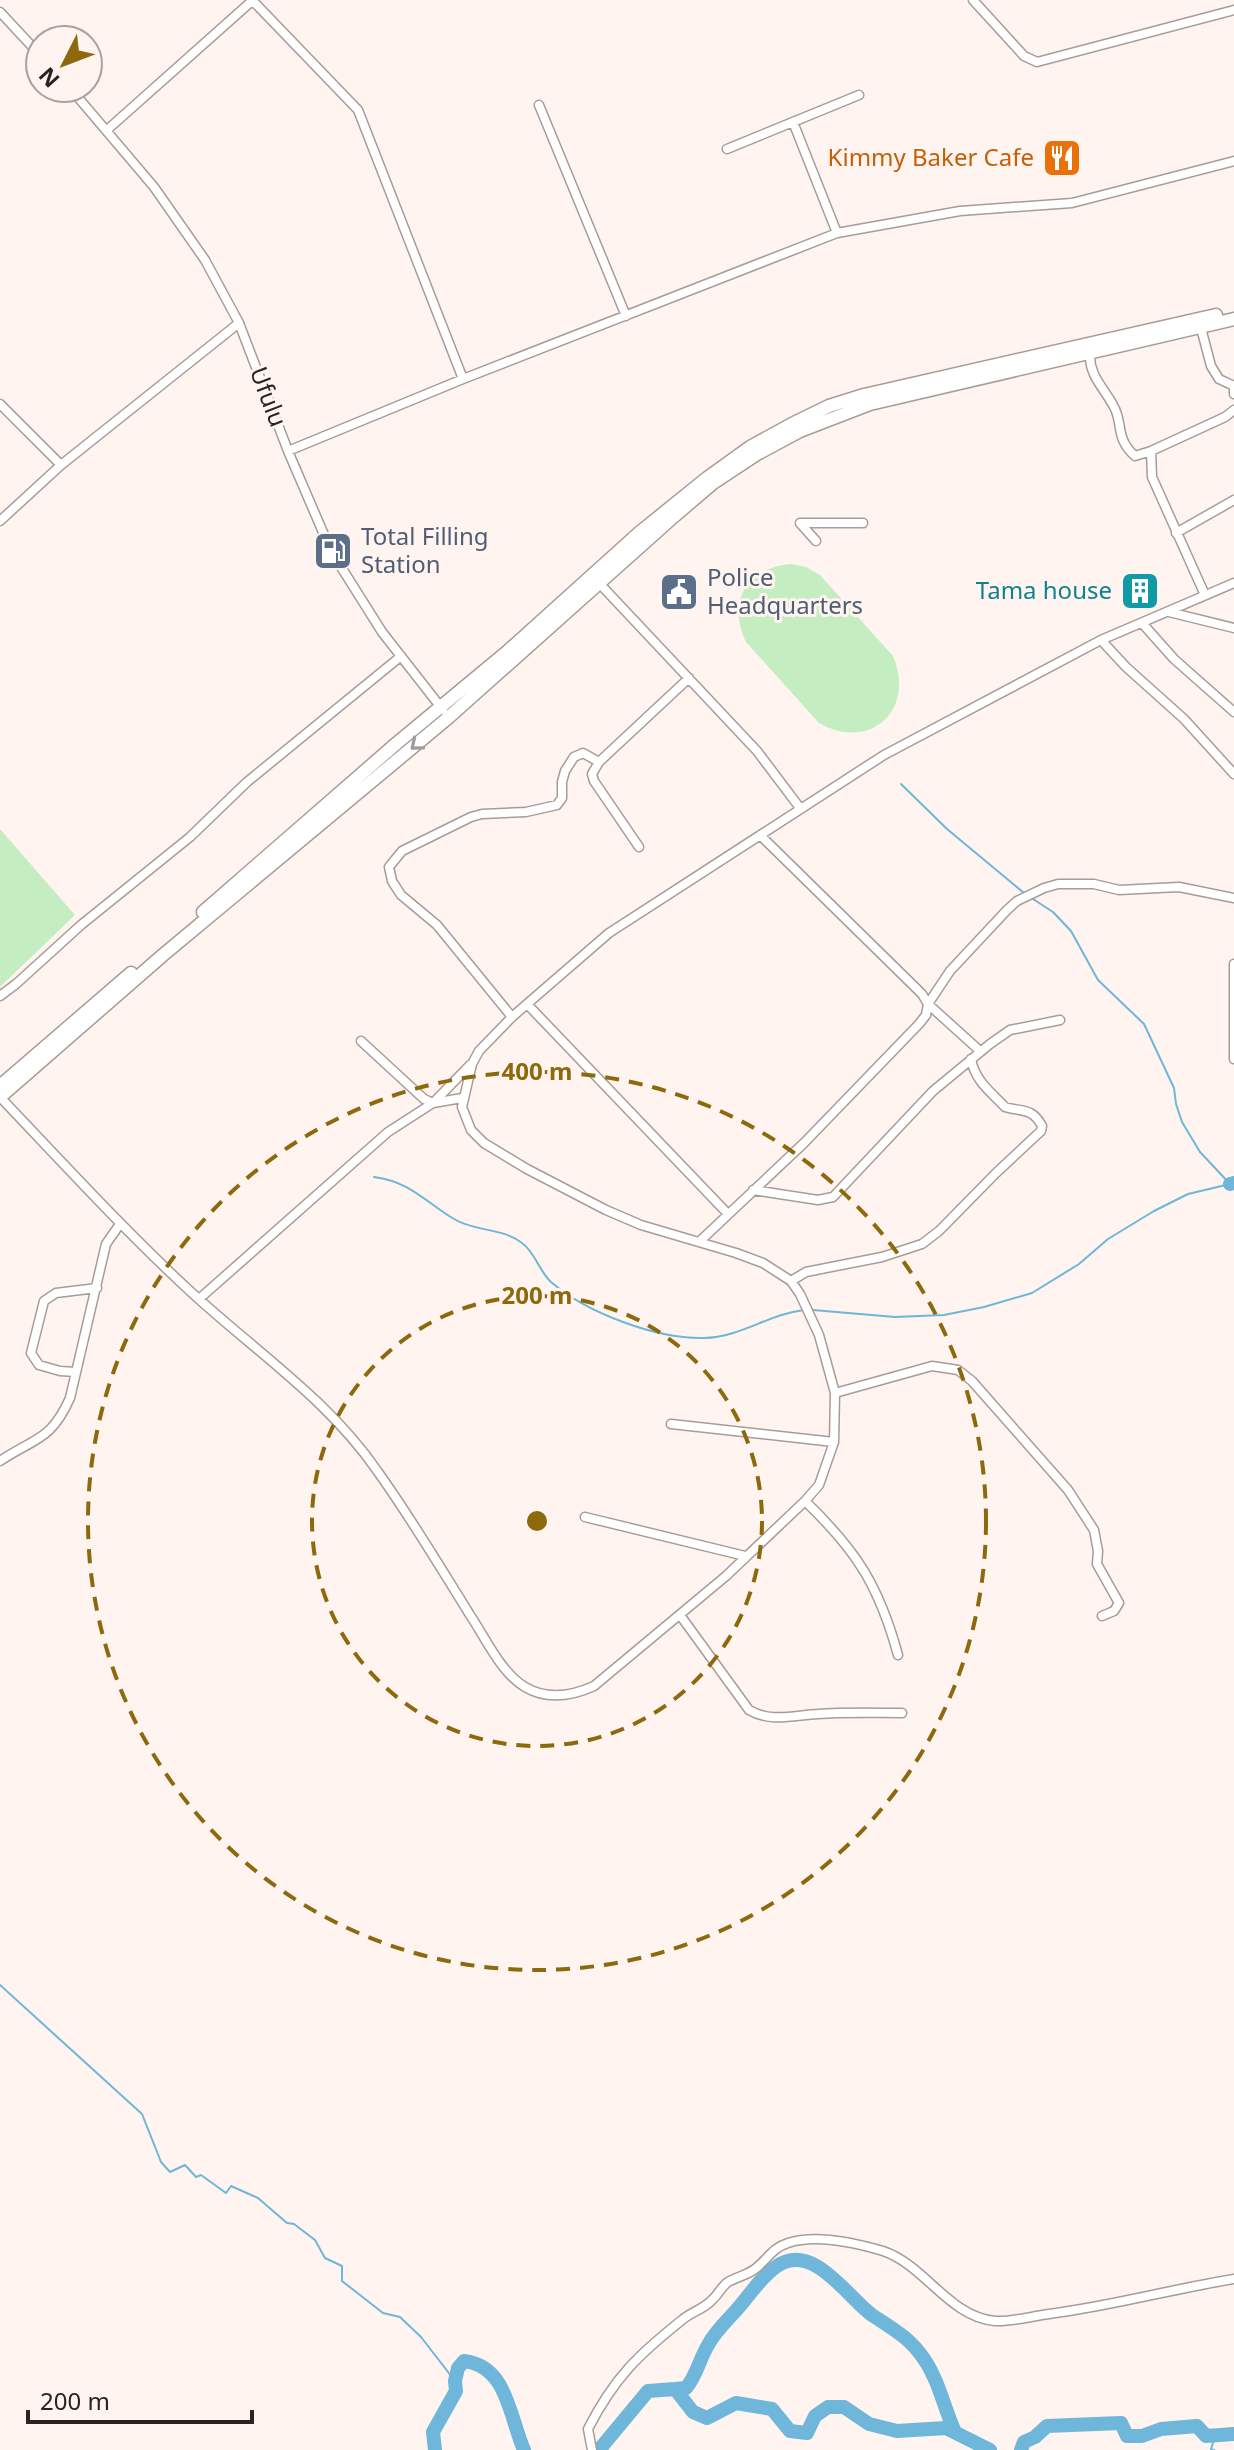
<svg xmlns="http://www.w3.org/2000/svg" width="1234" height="2450" font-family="'Noto Sans',sans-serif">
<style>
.green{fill:#c4eec1}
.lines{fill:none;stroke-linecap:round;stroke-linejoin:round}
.stream{stroke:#6eb6da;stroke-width:2}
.river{stroke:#6eb6da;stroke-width:14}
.minor-casing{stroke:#a89c96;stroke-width:11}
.highway-casing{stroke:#a89c96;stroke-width:15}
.minor{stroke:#fff;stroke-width:8}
.highway{stroke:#fff;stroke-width:12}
.oneway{stroke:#9e9c9b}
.ring{fill:none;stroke:#8e680c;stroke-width:4;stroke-dasharray:14 10}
.labels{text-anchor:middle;stroke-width:6;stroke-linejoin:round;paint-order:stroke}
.food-label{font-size:24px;fill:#c56008;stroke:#fff4ef;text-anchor:end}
.street-label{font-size:24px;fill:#282421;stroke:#fff4ef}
.service-label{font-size:24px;fill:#4e5e75;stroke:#fff4ef;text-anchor:start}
.culture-label{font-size:24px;fill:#0d838f;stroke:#fff4ef;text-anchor:end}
.centre{fill:#8e680c;stroke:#fff4ef;stroke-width:4}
.ring-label{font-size:24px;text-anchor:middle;font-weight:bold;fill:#8e680c;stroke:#fff4ef;stroke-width:6;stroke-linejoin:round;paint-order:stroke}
</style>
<rect width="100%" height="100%" fill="#fff4ef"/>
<!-- green -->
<path class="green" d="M 791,564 L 806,567 L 820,575 L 893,656 C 916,710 870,752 819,723 L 746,642 C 727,601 746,568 791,564 Z
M 0,829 L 75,915 L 0,987 Z"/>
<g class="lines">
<!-- stream -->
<path class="stream" d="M 901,784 L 947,829 L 1024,893
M 1033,899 L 1053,912 L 1071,931 L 1098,980 L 1144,1024 L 1174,1088 L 1176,1104 L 1182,1122 L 1200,1152 L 1230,1184
M 374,1177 C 411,1182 424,1201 454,1219 C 475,1232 501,1227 522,1243 C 535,1252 539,1271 551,1282 C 587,1313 656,1339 704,1338 C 741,1337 769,1314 804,1310
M 813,1310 L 895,1317 L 944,1315 L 984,1307 L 1032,1293 L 1079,1264 L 1108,1239 L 1154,1211 L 1188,1194 L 1230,1184
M 0,1985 L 142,2114 L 161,2162 L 170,2172 L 185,2165 L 196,2177 L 201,2175 L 226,2193 L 231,2186 L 258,2198 L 287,2223 L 294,2224 L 315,2240 L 325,2258 L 342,2266 L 342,2281 L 383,2313 L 400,2317 L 421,2337 L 455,2381
M 1214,2450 L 1211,2449 L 1215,2436"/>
<!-- river -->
<path class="river" d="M 1230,1184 L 1234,1183
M 675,2389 L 686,2388 C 697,2375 699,2360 708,2345 C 716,2330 728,2320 739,2307 C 751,2293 761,2277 777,2266 C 813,2241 848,2298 872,2315 C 893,2329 909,2337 924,2359 C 939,2381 944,2408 955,2432
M 435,2450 L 433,2432 L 456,2391 L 455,2381 L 458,2368 L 464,2361 C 507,2366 509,2415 524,2450
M 599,2450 L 648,2391 L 675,2389 L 693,2412 L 707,2418 L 736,2403 L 772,2409 L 790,2431 L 807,2433 L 815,2416 L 828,2407 L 844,2407 L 869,2424 L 897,2431 L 946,2428 L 990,2450
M 1021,2450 L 1024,2442 L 1035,2437 L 1047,2426 L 1121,2423 L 1127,2436 L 1142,2436 L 1161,2429 L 1197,2426 L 1206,2436 L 1234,2434"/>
<!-- minor casing -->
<g class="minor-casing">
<path id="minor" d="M 973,0 L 1024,56 L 1037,62 L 1234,10
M 253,1 L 358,110 L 463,379
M 0,12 L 40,55
M 70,88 L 154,187 L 205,260 L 239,323 L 288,451 L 331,551 L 382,632 L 443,710
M 539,105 L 626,316
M 793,122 L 837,233
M 107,130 L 253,0
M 727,149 L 859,95
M 1201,328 L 1211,366 L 1219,379 L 1234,386 L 1234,394
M 1090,354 C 1089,375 1103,387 1113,405 C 1124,423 1114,437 1135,456 L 1151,451
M 0,404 L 61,465
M 288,451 L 463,379 L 837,233 L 960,211 L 1072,203 L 1234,161
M 0,521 L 61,465 L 239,323
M 1176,533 L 1234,500
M 816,541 L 800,523 L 863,523
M 599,583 L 757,751 L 800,808
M 1205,595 L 1152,477 L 1151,451 L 1225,417 L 1234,410
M 1169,612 L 1234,628
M 1142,623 L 1174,659 L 1234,712
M 1101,640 L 1126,667 L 1184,719 L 1234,774
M 639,847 L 594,781 L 592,774 L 599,762 L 689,678
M 0,996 L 16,984 L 81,925 L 190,837 L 247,782 L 400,657
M 527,1004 L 728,1214
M 512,1017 L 437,925 L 401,895 L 392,881 L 389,867 L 402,851 L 471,817 L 482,814 L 526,812 L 557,805 L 562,798 L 562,782 L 565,771 L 574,757 L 583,753 L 599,762
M 361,1041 L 424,1099 L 433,1103 L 462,1098
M 980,1051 L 928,1004 L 950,971 L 1007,910 L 1017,901 L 1044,888 L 1058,884 L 1094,884 L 1119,890 L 1179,887 L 1234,898
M 1234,1059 L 1234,964
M 0,1097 C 63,1163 124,1230 191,1292 C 255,1351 329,1400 378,1472 C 411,1518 440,1567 470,1615 C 485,1637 501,1673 525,1687 C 547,1700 572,1696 594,1686 L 726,1576 L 805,1501 L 819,1485 L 834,1442 L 835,1393 L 819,1335 L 800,1294 L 791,1281 L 763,1263 L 736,1253 L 641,1225 L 606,1210 L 527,1169 L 484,1143 L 471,1130 L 462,1107 L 472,1064 L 479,1051 L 512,1017 L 609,933 L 884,755 L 1101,640 L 1234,583
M 753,1190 L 818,1200 L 833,1197 L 933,1091 L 990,1044 L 1010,1030 L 1060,1020
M 699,1242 L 804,1143 L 919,1024 L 926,1015 L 928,1004 L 922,994 L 760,835
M 791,1281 L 806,1272 L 882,1257 L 922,1244 L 939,1231 L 996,1173 L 1041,1131 L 1042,1126 C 1032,1107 1021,1112 1005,1107 C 991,1092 975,1081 971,1059
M 199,1299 L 388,1132 L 433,1103 L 470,1065
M 76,1372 L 60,1371 L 39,1365 L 31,1353 L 44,1301 L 56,1293 L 97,1288
M 835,1393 L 932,1366 L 958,1370 L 972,1381 L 1068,1490 L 1094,1530 L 1098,1551 L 1097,1564 L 1119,1603 L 1114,1611 L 1102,1616
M 671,1424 L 834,1442
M 0,1461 C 34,1438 51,1441 70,1398 L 106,1244 L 120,1224
M 805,1501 C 857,1551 879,1586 898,1655
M 585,1517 L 745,1556
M 680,1615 L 749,1710 C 771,1723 795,1715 818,1714 C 846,1712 874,1713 902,1713
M 592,2450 L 588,2429 C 614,2378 638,2355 682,2320 C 691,2312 704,2309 712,2300 C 718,2295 721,2287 728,2282 C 737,2277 747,2275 755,2269 C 768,2259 772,2248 788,2243 C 815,2234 856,2243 883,2251 C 925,2265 949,2317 995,2321 C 1013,2322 1032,2316 1049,2314 C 1112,2306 1172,2289 1234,2279"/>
</g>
<!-- highway casing -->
<g class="highway-casing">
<path id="highway" d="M 203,912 L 397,743 L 508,651 L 639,533 L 707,478 L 750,447 L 792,424 L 829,406 L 864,395 L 1216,315
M 0,1086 L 131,973
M 0,1097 L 163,955 L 449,717 L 672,518 L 713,483 L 757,454 L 800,431 L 870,404 L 1234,319"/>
</g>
<!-- minor -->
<use href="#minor" class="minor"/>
<!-- highway -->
<use href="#highway" class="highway"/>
</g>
<!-- one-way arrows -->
<defs><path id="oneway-chevron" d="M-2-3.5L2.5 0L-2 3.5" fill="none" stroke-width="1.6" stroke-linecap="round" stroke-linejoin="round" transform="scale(2)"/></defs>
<use class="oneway" href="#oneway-chevron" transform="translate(416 745) rotate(140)"/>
<!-- distance rings -->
<g class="ring">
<circle cx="537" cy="1521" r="225"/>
<circle cx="537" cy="1521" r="449"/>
</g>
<!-- icons -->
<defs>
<g id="restaurant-square" transform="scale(2)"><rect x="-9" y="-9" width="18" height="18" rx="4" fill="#e8710a" stroke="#fff4ef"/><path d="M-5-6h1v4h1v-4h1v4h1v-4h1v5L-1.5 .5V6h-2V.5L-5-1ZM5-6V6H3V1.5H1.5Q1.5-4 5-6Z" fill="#fff"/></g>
<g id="fuel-square" transform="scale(2)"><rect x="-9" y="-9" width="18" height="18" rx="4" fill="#5c6f8a" stroke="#fff4ef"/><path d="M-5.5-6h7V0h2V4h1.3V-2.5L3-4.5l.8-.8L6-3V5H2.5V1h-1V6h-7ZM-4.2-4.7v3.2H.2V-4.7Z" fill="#fff"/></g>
<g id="building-square" transform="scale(2)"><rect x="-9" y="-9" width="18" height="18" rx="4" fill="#0f9aa8" stroke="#fff4ef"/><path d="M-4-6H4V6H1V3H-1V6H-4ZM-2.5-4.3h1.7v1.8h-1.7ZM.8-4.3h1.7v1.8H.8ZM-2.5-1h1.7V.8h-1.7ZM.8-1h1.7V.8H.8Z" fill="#fff"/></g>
<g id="civic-square" transform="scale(2)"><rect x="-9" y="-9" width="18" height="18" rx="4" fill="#5c6f8a" stroke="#fff4ef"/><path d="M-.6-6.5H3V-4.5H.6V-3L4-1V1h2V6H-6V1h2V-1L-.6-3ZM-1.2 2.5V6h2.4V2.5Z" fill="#fff"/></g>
</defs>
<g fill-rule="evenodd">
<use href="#restaurant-square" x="1062" y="158"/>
<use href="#fuel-square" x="333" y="551"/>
<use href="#building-square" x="1140" y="591"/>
<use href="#civic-square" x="679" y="592"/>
</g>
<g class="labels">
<!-- food labels -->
<g class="food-label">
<text x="1034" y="166">Kimmy Baker Cafe</text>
</g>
<!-- street labels -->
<g class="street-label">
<text transform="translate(268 397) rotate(69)" y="8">Ufulu</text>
</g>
<!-- service labels -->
<g class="service-label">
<text x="361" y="545">Total Filling<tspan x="361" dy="28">Station</tspan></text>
<text x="707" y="586">Police<tspan x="707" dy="28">Headquarters</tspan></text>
</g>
<!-- culture labels -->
<g class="culture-label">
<text x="1112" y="599">Tama house</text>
</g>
</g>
<circle cx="537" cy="1521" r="12" class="centre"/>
<g class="ring-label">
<text x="537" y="1080">400 m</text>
<text x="537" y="1304">200 m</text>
</g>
<!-- north arrow -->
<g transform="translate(64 64) rotate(228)"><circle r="38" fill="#fff4ef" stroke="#a9a19d" stroke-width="2"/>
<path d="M0-6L14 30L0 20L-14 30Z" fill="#8e680c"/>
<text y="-12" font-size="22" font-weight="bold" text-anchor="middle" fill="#282421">N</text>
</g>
<!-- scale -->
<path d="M28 2410v12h224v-12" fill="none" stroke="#282421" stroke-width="4"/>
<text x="40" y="2410" font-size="24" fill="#282421" stroke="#fff4ef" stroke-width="6" paint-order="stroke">200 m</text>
</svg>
